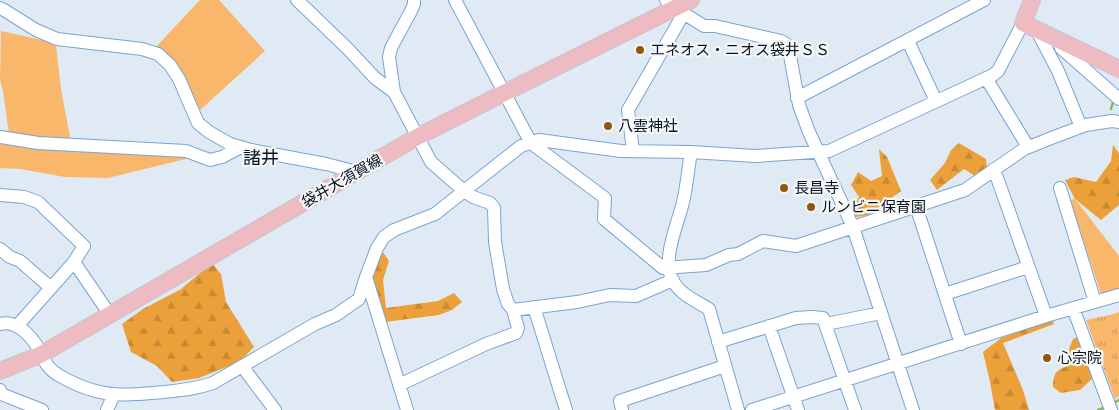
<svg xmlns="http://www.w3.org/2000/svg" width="1119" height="410" font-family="Helvetica,'Noto Sans JP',sans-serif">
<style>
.grass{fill:#f8b76a}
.forest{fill:url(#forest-firs)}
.park{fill:url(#park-tufts)}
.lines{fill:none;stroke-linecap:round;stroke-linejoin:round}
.stream{stroke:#88b84f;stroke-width:2.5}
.minor-casing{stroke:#77a5d5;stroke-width:14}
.major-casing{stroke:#c3c7cb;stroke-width:18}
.minor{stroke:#fff;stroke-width:12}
.major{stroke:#eebbc3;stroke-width:16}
.poi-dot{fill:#8e5a0a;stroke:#f6f6f6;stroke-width:2}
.labels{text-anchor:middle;stroke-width:4.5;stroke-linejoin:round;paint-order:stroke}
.poi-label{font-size:15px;fill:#031425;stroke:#f6f6f6;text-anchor:start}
.street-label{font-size:15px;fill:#031425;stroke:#f6f6f6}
.quarter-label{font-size:18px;fill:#031425;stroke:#f6f6f6}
</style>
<defs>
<pattern id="forest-firs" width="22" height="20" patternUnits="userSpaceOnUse" patternTransform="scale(1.25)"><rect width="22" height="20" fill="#eca039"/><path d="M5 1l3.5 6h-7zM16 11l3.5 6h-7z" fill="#c98932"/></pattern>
<pattern id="park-tufts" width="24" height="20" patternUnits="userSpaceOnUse" patternTransform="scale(1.25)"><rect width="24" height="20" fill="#f8b76a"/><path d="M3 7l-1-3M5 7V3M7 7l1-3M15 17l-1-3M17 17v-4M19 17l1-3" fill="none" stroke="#d39c5c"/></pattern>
</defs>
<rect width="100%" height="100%" fill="#e0eaf4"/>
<!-- grass -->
<path class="grass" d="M 200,0 L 219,0 L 265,51 L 200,110 L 196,109 L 154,49 Z
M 1,31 L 42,40 L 56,46 L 61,89 L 71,142 L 9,134 L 3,91 L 0,80 Z
M 0,142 L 198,156 L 108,178 L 65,177 L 21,169 L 0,168 Z
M 1075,199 L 1119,256 L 1119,288 L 1101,294 L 1070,200 Z"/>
<!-- forest -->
<path class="forest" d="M 959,143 L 986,159 L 988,173 L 980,179 L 964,169 L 937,190 L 930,180 L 945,163 L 951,150 Z
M 1113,145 L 1119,153 L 1119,205 L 1101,220 L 1075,199 L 1065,180 L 1074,177 L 1096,182 L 1111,161 Z
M 879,149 L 887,157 L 901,191 L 868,215 L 857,217 L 850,211 L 859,197 L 851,185 L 858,172 L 871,181 L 882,176 Z
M 383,252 L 389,261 L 383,280 L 386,308 L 438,301 L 454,293 L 462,302 L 452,310 L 439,315 L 385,322 L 372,282 L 373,270 Z
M 212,263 L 221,274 L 226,302 L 254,347 L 239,362 L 199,378 L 172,382 L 157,366 L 131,352 L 122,324 L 143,309 L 181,289 Z
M 1052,319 L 1054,324 L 1003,343 L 1023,390 L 1029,410 L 995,410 L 990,382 L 983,352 L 1001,338 Z
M 1083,335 L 1093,378 L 1080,390 L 1061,393 L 1053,387 C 1053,369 1059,370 1073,364 L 1069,349 L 1073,339 Z"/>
<!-- park -->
<path class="park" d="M 1119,312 L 1119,396 L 1115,399 L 1086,320 L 1114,314 Z"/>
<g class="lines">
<!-- stream -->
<path class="stream" d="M 1111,109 L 1114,99
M 1113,403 L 1119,400
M 1098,410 L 1106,407"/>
<!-- minor casing -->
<g class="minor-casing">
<path id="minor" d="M 297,0 L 348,49 L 375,78 L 394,92
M 414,0 L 414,4 L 411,11 L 391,48 L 389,57 L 394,92 L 431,162 L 464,191 L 473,197 L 490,203 L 494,208 L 495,242 L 503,289 L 508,304 L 513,310 L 577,302 L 610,295 L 636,296 L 673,280
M 455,0 L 531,143 L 605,198 L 604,219 L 663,268 L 706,265 L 729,255 L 738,254 L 763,241 L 796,246 L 965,190 L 1024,149 L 1054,137 L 1086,125 L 1112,121 L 1119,122
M 666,0 L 675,8 L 704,26 L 715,26 L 781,41 L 786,44 L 789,50 L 799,105 L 809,132 L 853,227 L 913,410
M 0,8 L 4,10 L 36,30 L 57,39 L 142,49 L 158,54 L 170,65 L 179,79 L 198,123 L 209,132 L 230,144 L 251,150 L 326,164 L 357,172
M 1036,29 L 1058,71 L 1081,127
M 1060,40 L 1061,48 L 1119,99
M 908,41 L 936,101
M 986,78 L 1028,147
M 797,98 L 984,0
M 0,137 L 38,143 L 186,151 L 210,160 L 222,157 L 241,147
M 633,151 L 628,110 L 684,13
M 691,152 C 688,169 687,186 683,202 C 678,224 661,259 673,281 C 681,295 696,301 709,309 L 738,410
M 994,169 L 1046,316
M 1060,188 L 1095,302
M 0,195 L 24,197 L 38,202 L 84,246 L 74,262 L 110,315
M 916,206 L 961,344
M 0,249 L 10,257 L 20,261 L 51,288
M 366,277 L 407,410
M 945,294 L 1028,267
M 534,307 L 566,410
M 1073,308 L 1111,410
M 0,324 C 14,320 27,332 35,343 C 43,356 44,367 60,376 C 76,385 96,393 114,394 C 131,396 148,393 164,392 C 182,390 196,389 213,383 L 315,324 L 336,315 L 359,299 L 366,277 L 377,248 L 384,237 L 394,230 L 435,214 L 521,146 L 539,140 L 621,151 L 691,152 L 755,156 L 829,151 L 993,75 L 998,71 L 1023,23
M 826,324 L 881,313
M 17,326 L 74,262
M 769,326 L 798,410
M 718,342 L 796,318 L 812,317 L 823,318 L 855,410
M 242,366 L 275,410
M 399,385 L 486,344 L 516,333 L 518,328 L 513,310
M 0,390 L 1,394 L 42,410
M 107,410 L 114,394
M 622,410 L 620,401 L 725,366
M 752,410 L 1046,316 L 1119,295"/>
</g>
<!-- major casing -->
<g class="major-casing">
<path id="major" d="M 1032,0 L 1023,23 L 1119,69
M 0,371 L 40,355 L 417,137 L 504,93 L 691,0"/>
</g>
<!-- minor -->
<use href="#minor" class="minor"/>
<!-- major -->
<use href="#major" class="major"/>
</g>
<!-- markers -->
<g class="poi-dot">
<circle cx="640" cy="50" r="5"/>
<circle cx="608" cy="126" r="5"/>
<circle cx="784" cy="188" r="5"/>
<circle cx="811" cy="207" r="5"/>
<circle cx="1047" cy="358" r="5"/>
</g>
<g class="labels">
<!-- poi labels -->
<g class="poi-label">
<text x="650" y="55">エネオス・ニオス袋井ＳＳ</text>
<text x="618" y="131">八雲神社</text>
<text x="794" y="193">長昌寺</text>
<text x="821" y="212">ルンビニ保育園</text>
<text x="1057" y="363">心宗院</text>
</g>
<!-- street labels -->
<g class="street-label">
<text transform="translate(342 181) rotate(-30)" y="5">袋井大須賀線</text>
</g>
<!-- quarter labels -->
<g class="quarter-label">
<text x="261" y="164">諸井</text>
</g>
</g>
</svg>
